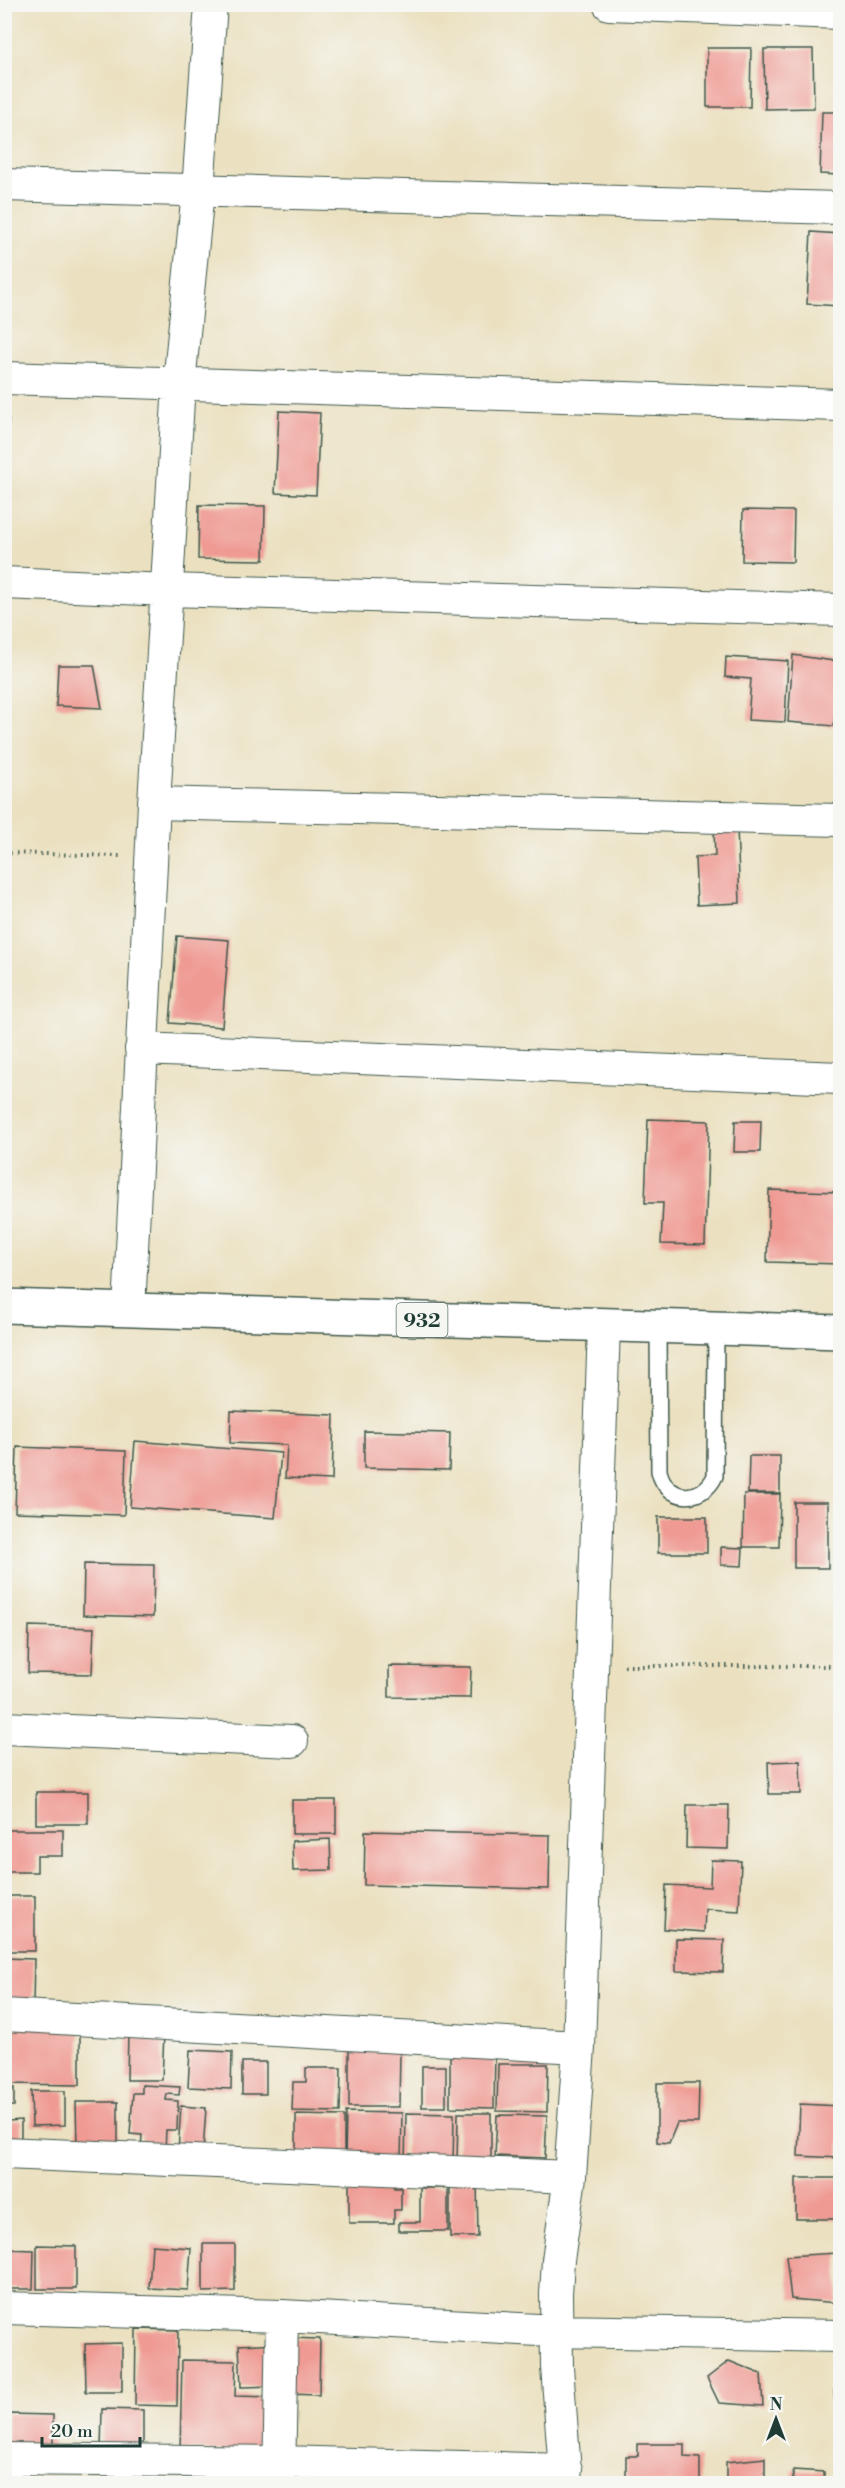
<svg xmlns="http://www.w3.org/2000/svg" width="845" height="2488" font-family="'Libre Bodoni',serif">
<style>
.building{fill:#ef9a93}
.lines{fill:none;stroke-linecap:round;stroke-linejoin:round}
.lane-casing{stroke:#3e5649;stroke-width:18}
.street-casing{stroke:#3e5649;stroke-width:34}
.primary-casing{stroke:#3e5649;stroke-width:36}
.path{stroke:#3e5649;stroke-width:4;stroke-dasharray:1.5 4.5;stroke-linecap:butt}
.lane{stroke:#fff;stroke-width:15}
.street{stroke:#fff;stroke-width:32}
.primary{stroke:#fff;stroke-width:33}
.labels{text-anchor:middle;stroke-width:4.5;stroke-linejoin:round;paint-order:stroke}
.shield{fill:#f6f6f2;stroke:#60746d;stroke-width:1.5}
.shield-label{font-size:20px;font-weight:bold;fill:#1f3d34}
</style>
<rect width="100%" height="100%" fill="#f6f6f2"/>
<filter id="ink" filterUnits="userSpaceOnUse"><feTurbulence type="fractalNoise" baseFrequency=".0167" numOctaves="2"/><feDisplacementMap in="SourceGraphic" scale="12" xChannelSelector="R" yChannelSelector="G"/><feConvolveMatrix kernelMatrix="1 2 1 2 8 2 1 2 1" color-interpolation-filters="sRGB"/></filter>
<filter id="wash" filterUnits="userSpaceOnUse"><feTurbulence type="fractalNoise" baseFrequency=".008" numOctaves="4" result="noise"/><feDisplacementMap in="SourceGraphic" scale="24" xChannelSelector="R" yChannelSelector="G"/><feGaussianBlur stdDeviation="1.35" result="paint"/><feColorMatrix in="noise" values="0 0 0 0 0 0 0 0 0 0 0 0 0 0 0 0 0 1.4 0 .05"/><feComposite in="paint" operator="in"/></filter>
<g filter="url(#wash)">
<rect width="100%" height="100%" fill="#ebe1c1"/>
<g id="blocks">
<!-- building -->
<path class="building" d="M 707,48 L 751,48 L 750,107 L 707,107 Z
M 764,49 L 813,49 L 814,108 L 765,109 Z
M 822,112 L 840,112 L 840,175 L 820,174 Z
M 811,232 L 840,234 L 840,306 L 807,304 Z
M 279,411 L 320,413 L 316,495 L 275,493 Z
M 4,418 L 9,419 L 6,450 L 4,450 Z
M 199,505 L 265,506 L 264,560 L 198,559 Z
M 743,510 L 794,511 L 793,562 L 742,561 Z
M 793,655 L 840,662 L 840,686 L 837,686 L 834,726 L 788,722 Z
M 726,657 L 788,661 L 785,722 L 748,720 L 751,679 L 725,677 Z
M 58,665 L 94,665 L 102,708 L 56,706 Z
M 737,828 L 740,903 L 697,905 L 695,857 L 715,856 L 714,829 Z
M 177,936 L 229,940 L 222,1027 L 170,1023 Z
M 838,1114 L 840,1114 L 840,1168 L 837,1168 Z
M 648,1119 L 709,1121 L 705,1245 L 661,1244 L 663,1203 L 645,1203 Z
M 735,1121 L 761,1121 L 760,1152 L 734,1152 Z
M 769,1190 L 840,1192 L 840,1264 L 767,1262 Z
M 231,1411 L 334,1415 L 332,1480 L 285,1478 L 287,1445 L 230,1443 Z
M 364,1431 L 450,1433 L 449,1470 L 364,1468 Z
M 135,1441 L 281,1453 L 275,1518 L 130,1507 Z
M 17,1447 L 126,1451 L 124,1515 L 15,1512 Z
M 749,1456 L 780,1456 L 780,1493 L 748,1493 Z
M 744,1494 L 780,1494 L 779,1547 L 743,1547 Z
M 794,1502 L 828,1502 L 828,1568 L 794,1568 Z
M 658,1517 L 707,1517 L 707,1553 L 658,1553 Z
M 721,1547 L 743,1548 L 742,1566 L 721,1565 Z
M 84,1564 L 154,1565 L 153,1617 L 83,1615 Z
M 29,1626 L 94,1628 L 92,1674 L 28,1673 Z
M 389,1666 L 471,1667 L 470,1698 L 389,1697 Z
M 800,1761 L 801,1794 L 769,1794 L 768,1762 Z
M 36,1792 L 88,1792 L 88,1824 L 36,1824 Z
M 292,1800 L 336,1800 L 336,1834 L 292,1834 Z
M 687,1805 L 729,1805 L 728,1849 L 686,1848 Z
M 4,1830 L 63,1830 L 63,1856 L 37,1856 L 37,1872 L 4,1872 Z
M 365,1831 L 550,1835 L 549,1889 L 364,1885 Z
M 330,1839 L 331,1870 L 293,1871 L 292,1841 Z
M 711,1860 L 741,1861 L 739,1911 L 705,1909 L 704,1932 L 664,1929 L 666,1885 L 710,1887 Z
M 9,1896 L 35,1896 L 35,1951 L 4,1951 L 4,1908 L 9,1908 Z
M 676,1939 L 724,1940 L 723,1972 L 676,1971 Z
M 4,1958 L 34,1959 L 33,2005 L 4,2005 Z
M 4,2025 L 80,2026 L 80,2085 L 4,2084 Z
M 128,2032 L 164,2033 L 162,2080 L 127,2080 Z
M 190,2050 L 232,2052 L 231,2089 L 188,2087 Z
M 349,2050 L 400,2051 L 399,2107 L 349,2107 Z
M 450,2052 L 495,2052 L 494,2108 L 450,2107 Z
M 242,2062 L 266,2062 L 266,2094 L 242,2094 Z
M 498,2064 L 548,2064 L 547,2112 L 497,2111 Z
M 422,2066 L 446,2066 L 446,2107 L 422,2107 Z
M 306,2068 L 341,2068 L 340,2112 L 292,2111 L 293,2082 L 306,2082 Z
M 657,2083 L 699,2083 L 698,2123 L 677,2123 L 669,2143 L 657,2142 Z
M 142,2085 L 180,2087 L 179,2095 L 167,2094 L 166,2100 L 178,2101 L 177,2130 L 166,2130 L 165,2151 L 141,2149 L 142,2135 L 130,2134 L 133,2093 L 142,2093 Z
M 4,2088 L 14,2088 L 14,2106 L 4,2106 Z
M 31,2091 L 65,2091 L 65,2125 L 32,2126 Z
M 76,2102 L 118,2102 L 118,2147 L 77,2147 Z
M 800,2104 L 840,2106 L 840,2158 L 798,2156 Z
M 181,2106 L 206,2108 L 203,2152 L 178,2151 Z
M 4,2111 L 9,2111 L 9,2121 L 21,2120 L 21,2146 L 4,2146 Z
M 346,2112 L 402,2113 L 401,2162 L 345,2162 Z
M 406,2113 L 454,2114 L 453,2164 L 405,2163 Z
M 458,2113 L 491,2113 L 491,2164 L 457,2164 Z
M 296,2115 L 344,2116 L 344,2157 L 296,2157 Z
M 497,2115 L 547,2116 L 545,2158 L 495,2156 Z
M 349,2175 L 394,2176 L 394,2188 L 401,2188 L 401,2210 L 394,2210 L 394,2223 L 349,2223 Z
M 796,2178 L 840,2178 L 840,2219 L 796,2219 Z
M 450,2180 L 477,2180 L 478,2237 L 450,2237 Z
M 420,2188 L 448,2188 L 448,2231 L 399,2231 L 399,2222 L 420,2222 Z
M 203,2244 L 235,2244 L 235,2291 L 203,2292 Z
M 37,2245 L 76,2246 L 76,2289 L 37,2289 Z
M 152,2245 L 191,2248 L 188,2290 L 149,2288 Z
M 4,2249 L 34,2250 L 33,2289 L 4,2289 Z
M 838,2253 L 838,2303 L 791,2299 L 786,2256 Z
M 136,2329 L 178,2330 L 177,2406 L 135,2405 Z
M 287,2338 L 320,2339 L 319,2395 L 286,2394 Z
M 122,2343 L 122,2392 L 86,2392 L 85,2344 Z
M 279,2343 L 280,2386 L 241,2387 L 239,2345 Z
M 182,2360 L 236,2361 L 235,2396 L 278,2397 L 277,2452 L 180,2451 Z
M 729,2361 L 761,2374 L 763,2406 L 719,2403 L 707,2378 Z
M 834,2391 L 840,2393 L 840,2420 L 836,2419 Z
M 102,2409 L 143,2410 L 143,2453 L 101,2452 Z
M 7,2414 L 53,2415 L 53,2452 L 7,2451 Z
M 638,2444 L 684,2444 L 684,2457 L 700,2458 L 700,2484 L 626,2483 L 626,2456 L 638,2456 Z
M 765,2458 L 765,2484 L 726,2484 L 726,2462 Z
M 793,2470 L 824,2472 L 825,2484 L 793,2484 Z"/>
</g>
</g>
<g filter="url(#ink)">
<use href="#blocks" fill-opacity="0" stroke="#3e5649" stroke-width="1.5"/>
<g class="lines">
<!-- lane casing -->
<g class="lane-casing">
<path id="lane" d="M 658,1327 L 659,1471 C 666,1502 702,1504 715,1476 L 716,1329"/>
</g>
<!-- street casing -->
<g class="street-casing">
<path id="street" d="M 609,4 L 840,13
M 4,185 L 840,208
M 4,378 L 840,405
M 4,583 L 168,590 L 840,610
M 154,803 L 840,820
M 141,1049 L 840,1078
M 129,1310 L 154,803 L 179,384 L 198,191 L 211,4
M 4,1728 L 292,1741
M 4,2015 L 579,2047
M 4,2153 L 570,2177
M 4,2308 L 282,2316 L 557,2331 L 840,2336
M 4,2459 L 281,2462 L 566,2470
M 279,2483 L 282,2316
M 566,2484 L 557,2367 L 556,2294 L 558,2260 L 570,2177 L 579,2047 L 604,1326"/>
</g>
<!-- primary casing -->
<g class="primary-casing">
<path id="primary" d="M 4,1306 L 840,1332"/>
</g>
<!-- path -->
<path class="path" d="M 4,853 L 121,856
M 624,1666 L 840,1666"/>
<!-- lane -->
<use href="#lane" class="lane"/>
<!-- street -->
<use href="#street" class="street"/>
<!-- primary -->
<use href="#primary" class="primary"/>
</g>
</g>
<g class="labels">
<!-- shield labels -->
<rect class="shield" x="396.5" y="1303" width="51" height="34" rx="4.5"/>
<g class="shield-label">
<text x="422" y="1327">932</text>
</g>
</g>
<!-- margin -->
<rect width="845" height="2488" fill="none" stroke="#f6f6f2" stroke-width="24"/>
<!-- north arrow -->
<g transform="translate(776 2419)" stroke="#f6f6f2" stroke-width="4.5" paint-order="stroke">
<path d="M0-4.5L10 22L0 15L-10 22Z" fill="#1f3d34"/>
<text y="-9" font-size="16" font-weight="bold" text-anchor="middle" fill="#1f3d34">N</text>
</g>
<!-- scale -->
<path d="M42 2437v9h98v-9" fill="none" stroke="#1f3d34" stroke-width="3"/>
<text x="51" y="2437" font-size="18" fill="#1f3d34" stroke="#f6f6f2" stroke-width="4.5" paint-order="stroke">20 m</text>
</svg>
